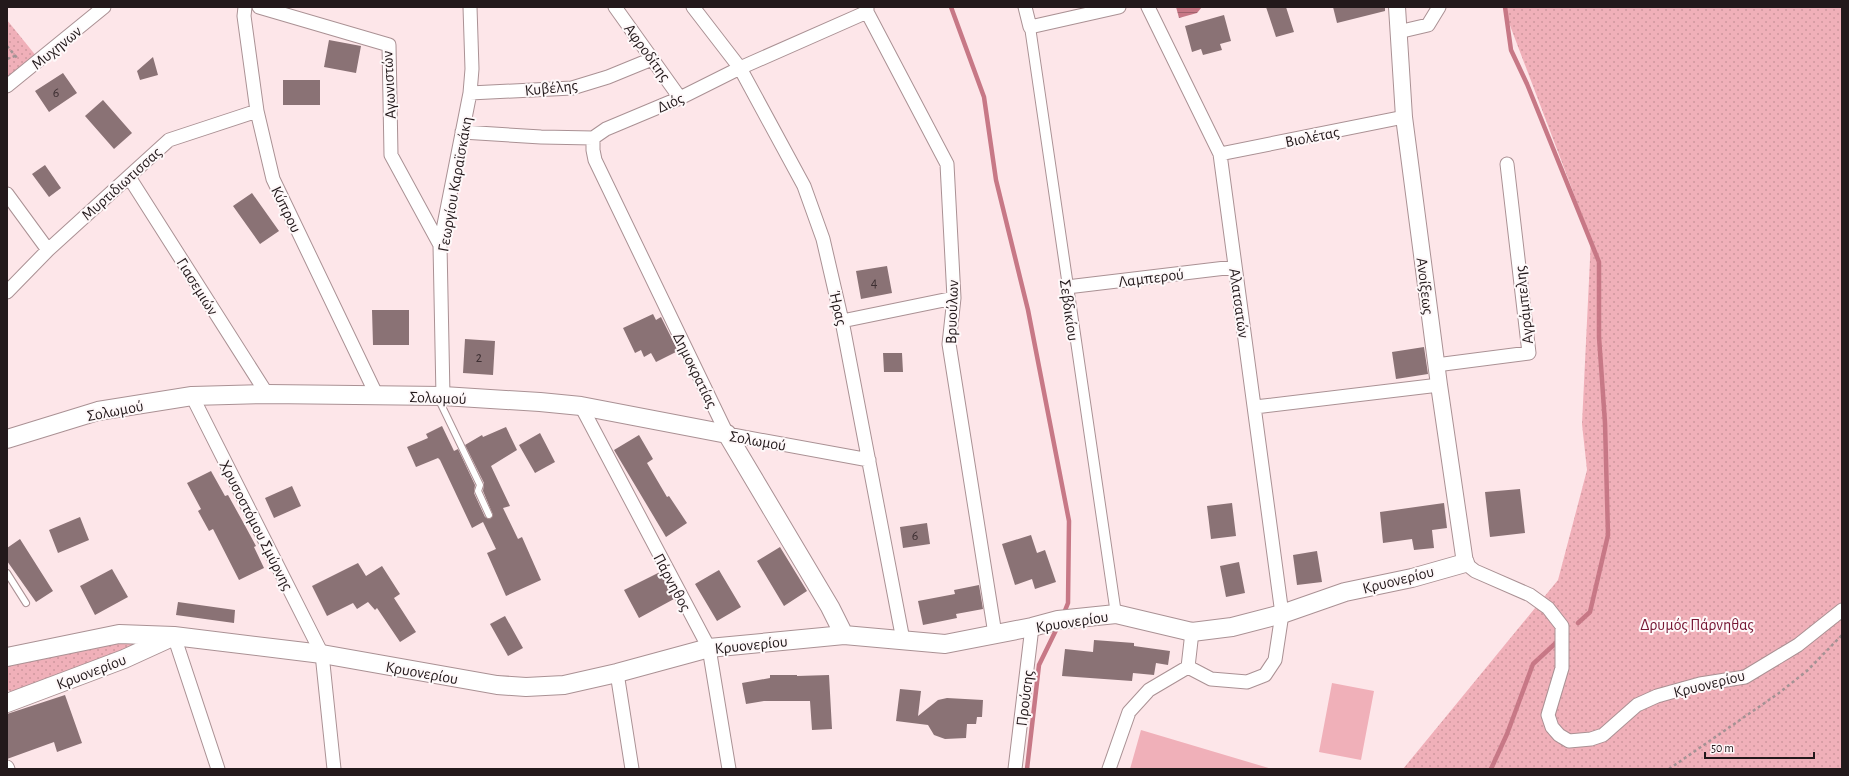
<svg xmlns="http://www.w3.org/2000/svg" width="1849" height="776" font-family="'Alegreya Sans',sans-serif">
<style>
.park{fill:url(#park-dots)}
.pitch{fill:#f0b0b9}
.water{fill:url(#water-rules)}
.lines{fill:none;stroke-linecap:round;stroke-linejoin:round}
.stream{stroke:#c77886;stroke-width:4.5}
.building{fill:#8a7275}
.service-casing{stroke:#aa9194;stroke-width:8}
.pedestrian-casing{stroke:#aa9194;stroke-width:12}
.minor-casing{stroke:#aa9194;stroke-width:15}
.tertiary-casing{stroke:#aa9194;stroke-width:18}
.secondary-casing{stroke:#aa9194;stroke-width:20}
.path{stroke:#a39294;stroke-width:2.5;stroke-dasharray:3 3;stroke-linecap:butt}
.service{stroke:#fff;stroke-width:6}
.pedestrian{stroke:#fff;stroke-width:10}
.minor{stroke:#fff;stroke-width:13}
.tertiary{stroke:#fff;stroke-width:16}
.secondary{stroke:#fff;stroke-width:18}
.labels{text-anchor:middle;stroke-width:4;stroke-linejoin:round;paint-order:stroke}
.number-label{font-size:14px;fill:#3d2f32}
.street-label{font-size:16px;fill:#23191b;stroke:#fef8f9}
.park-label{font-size:16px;fill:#751532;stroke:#fef8f9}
</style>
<defs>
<pattern id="park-dots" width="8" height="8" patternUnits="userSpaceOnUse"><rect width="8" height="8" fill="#f0b0b9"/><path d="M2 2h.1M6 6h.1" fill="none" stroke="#ce979e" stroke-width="1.8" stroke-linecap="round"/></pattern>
<pattern id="water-rules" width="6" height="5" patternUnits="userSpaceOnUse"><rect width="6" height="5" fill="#c77886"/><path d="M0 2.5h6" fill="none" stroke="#a1626d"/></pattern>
</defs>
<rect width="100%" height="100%" fill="#fde6e9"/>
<!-- park -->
<path class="park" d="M 1503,7 L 1842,7 L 1842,769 L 1403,769 L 1558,580 L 1587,470 L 1582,424 L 1591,239 Z
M 7,20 L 37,57 L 7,81 Z
M 119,641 L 150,644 L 14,692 L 7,690 L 7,663 Z"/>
<!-- pitch -->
<path class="pitch" d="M 1332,683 L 1374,691 L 1361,760 L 1319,752 Z
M 1141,730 L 1272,769 L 1130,769 Z"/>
<!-- water -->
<path class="water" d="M 1176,7 L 1202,7 L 1197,13 L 1179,18 Z"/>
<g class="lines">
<!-- stream -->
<path class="stream" d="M 951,7 L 984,97 L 996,180 L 1028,310 L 1069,521 L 1068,603 L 1064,613
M 1505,7 L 1511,50 L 1527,84 L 1599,262 L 1599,337 L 1605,423 L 1608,535 L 1590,612 L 1578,623
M 1027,769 L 1039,665 L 1058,626
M 1491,769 L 1507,734 L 1533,664 L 1559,640"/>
</g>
<!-- building -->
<path class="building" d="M 1266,7 L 1286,7 L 1294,32 L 1276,37 Z
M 1333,7 L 1385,7 L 1385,11 L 1337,23 Z
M 1224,15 L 1231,41 L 1220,44 L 1222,50 L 1203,55 L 1201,49 L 1192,52 L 1185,26 Z
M 329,40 L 361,46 L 356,73 L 324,67 Z
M 153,57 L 158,75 L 140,80 L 137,71 Z
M 63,73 L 77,93 L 49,112 L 35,91 Z
M 283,80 L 320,80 L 320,105 L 283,105 Z
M 103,100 L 132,133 L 114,149 L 85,116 Z
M 45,165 L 61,188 L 49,197 L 32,174 Z
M 252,193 L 279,231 L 260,244 L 233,206 Z
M 887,266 L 892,293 L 861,299 L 856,271 Z
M 372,310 L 409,310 L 409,345 L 373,345 Z
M 653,314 L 656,320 L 661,317 L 678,351 L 656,362 L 651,353 L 644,357 L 641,350 L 635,353 L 623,328 Z
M 465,339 L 495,341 L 493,375 L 463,373 Z
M 1424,347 L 1428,374 L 1396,379 L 1392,352 Z
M 883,353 L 902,353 L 903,372 L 884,372 Z
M 442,426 L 454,451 L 458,449 L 475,485 L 474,493 L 485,517 L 489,519 L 493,515 L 483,491 L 484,483 L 465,445 L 482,435 L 483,437 L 506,427 L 517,450 L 491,466 L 510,506 L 503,508 L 518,539 L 522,537 L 541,580 L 506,596 L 487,553 L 496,549 L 483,522 L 472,528 L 440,460 L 438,458 L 416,467 L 407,447 L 428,438 L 426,434 Z
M 540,433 L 555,462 L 535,473 L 519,445 Z
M 639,435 L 653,459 L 647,463 L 667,497 L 669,496 L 687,523 L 666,537 L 614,450 Z
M 211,471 L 225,496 L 228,495 L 243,522 L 256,546 L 254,547 L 264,568 L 239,580 L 213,529 L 209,531 L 198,511 L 201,509 L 187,483 Z
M 292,486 L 301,506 L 274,518 L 265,498 Z
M 1520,489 L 1525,533 L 1490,537 L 1485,492 Z
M 1232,503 L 1236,536 L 1211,539 L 1207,506 Z
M 1444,503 L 1447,528 L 1432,530 L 1434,548 L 1414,550 L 1412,539 L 1383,543 L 1380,512 Z
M 80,517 L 89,540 L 58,553 L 49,530 Z
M 927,523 L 930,544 L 903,548 L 900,527 Z
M 1031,535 L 1037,553 L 1045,550 L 1056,582 L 1035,589 L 1032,579 L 1015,585 L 1002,544 Z
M 20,539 L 53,591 L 36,602 L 7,561 L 7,548 Z
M 780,547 L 807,591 L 784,606 L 757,561 Z
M 1317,551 L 1322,582 L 1297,585 L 1293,555 Z
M 1239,562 L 1245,593 L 1226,597 L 1220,566 Z
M 358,563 L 366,576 L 382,566 L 400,594 L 394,598 L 416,632 L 400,642 L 377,608 L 375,610 L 368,602 L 357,609 L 353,603 L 327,616 L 312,586 Z
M 112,569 L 128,597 L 95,615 L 80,586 Z
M 719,570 L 741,607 L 717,621 L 695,584 Z
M 660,572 L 674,599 L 639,618 L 624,590 Z
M 979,585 L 983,609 L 956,614 L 957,618 L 923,625 L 918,601 L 955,594 L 954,590 Z
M 178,602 L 235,610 L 234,623 L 176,615 Z
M 505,616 L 523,648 L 508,656 L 490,624 Z
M 1094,640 L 1134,643 L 1134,646 L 1170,651 L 1168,665 L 1156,663 L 1154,675 L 1133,673 L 1132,681 L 1062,676 L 1065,649 L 1093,652 Z
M 770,675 L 797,675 L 797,676 L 829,675 L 832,729 L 812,730 L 810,701 L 764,701 L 746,704 L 742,683 L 770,678 Z
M 900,689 L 921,691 L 918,716 L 938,700 L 947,698 L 983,700 L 982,717 L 977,717 L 976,724 L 967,724 L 966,738 L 945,739 L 934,735 L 928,725 L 896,721 Z
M 65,695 L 82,743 L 57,752 L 54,742 L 7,759 L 7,714 Z"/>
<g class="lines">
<!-- service casing -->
<g class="service-casing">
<path id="service" d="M 438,398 L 480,485 L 478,491 L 489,515
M 7,573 L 26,603"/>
</g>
<!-- pedestrian casing -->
<g class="pedestrian-casing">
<path id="pedestrian" d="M 1030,27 L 1116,614"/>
</g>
<!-- minor casing -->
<g class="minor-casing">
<path id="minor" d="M 245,7 L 244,16 L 257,111 L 273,179 L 377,396
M 259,7 L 389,45 L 391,155 L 440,245
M 615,7 L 680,98
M 693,7 L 740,68 L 804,186 L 823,239 L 842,321 L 903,640
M 867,7 L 867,12 L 947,164 L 954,298 L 949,344 L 995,634
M 1025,7 L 1030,27 L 1119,7
M 1148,7 L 1220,154 L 1282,614 L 1275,660 L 1265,675 L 1247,682 L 1211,679 L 1188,667
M 1398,32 L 1428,25 L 1439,7
M 7,86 L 104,7
M 470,93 L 572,88 L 608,77 L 652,59
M 462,132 L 541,137 L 593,138 L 606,129 L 680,98 L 740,68 L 867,12
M 593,138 L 593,150 L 595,160 L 727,434 L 869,460
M 1220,154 L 1404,117
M 129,177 L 267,394
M 7,194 L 48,250
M 1067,287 L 1234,267
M 7,292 L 48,250 L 169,140 L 257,111
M 842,321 L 954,298
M 1436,365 L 1529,353 L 1507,164
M 192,396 L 322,654 L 334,769
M 443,396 L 440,245 L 470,93 L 472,69 L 470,7
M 581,406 L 709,648 L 729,769
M 1255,407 L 1439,385
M 1465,563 L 1475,571 L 1530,595 L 1548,608 L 1562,626 L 1562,668 L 1548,715 L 1552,727 L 1559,735 L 1569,741 L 1591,739 L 1603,735 L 1637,705 L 1657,696 L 1700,684 L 1745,677 L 1798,645 L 1842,610
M 174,636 L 218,769
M 1188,667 L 1192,632
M 617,673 L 632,769
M 7,767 L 8,769
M 1015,769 L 1032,627
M 1109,769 L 1129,712 L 1149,690 L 1188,667"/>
</g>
<!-- tertiary casing -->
<g class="tertiary-casing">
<path id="tertiary" d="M 1397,7 L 1404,117 L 1439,385 L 1465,563"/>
</g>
<!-- secondary casing -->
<g class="secondary-casing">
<path id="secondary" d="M 7,439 L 98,411 L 192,396 L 267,394 L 443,396 L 540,402 L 581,406 L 727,434 L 830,607 L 844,635
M 7,657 L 119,634 L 174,636 L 322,654 L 497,685 L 526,687 L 564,685 L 617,673 L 709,648 L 844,635 L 945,644 L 1032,627 L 1058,620 L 1116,614 L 1192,632 L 1232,627 L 1282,614 L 1345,592 L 1412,578 L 1465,563
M 7,703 L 124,659 L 170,638"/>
</g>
<!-- path -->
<path class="path" d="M 7,46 L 18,59
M 7,59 L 15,56
M 1669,769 L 1779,693 L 1808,670 L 1842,635"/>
<!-- service -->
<use href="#service" class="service"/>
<!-- pedestrian -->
<use href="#pedestrian" class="pedestrian"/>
<!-- minor -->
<use href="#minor" class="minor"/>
<!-- tertiary -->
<use href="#tertiary" class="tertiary"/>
<!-- secondary -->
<use href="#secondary" class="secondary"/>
</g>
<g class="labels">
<!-- number labels -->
<g class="number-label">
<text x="56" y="97">6</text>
<text x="874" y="287">4</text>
<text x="479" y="362">2</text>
<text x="915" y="540">6</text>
</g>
<!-- street labels -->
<g class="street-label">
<text transform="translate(56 47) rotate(-39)" y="6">Μυχηνων</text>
<text transform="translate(648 52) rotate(54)" y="6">Αφροδίτης</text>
<text transform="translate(388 85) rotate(-93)" y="6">Αγωνιστών</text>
<text transform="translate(551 87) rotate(-6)" y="6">Κυβέλης</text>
<text transform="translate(670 102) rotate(-24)" y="6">Διός</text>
<text transform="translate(1312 136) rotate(-11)" y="6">Βιολέτας</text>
<text transform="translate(121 183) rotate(-42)" y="6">Μυρτιδιωτισσας</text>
<text transform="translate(454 184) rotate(-80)" y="6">Γεωργίου Καραϊσκάκη</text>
<text transform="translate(287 209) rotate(64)" y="6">Κύπρου</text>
<text transform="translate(1151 277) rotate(-7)" y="6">Λαμπερού</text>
<text transform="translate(198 286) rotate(58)" y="6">Γιασεμιών</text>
<text transform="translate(1426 286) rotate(83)" y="6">Ανοίξεως</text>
<text transform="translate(1240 303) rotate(82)" y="6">Αλατσατών</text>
<text transform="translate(1523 305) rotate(-96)" y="6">Αγράμπελης</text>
<text transform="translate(839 308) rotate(77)" y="6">Ήρας</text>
<text transform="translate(1070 310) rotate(82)" y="6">Σεβδικίου</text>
<text transform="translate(951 312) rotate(-88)" y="6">Βρυούλων</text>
<text transform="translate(696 370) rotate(64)" y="6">Δημοκρατίας</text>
<text transform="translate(438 397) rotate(2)" y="6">Σολωμού</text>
<text transform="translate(115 410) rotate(-11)" y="6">Σολωμού</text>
<text transform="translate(758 440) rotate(10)" y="6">Σολωμού</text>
<text transform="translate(257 525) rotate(63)" y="6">Χρυσοστόμου Σμύρνης</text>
<text transform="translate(1398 579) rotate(-14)" y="6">Κρυονερίου</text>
<text transform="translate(673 582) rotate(62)" y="6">Πάρνηθος</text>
<text transform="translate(1072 621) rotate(-9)" y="6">Κρυονερίου</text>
<text transform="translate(751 644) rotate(-6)" y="6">Κρυονερίου</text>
<text transform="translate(91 671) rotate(-21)" y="6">Κρυονερίου</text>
<text transform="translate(422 672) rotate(10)" y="6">Κρυονερίου</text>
<text transform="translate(1709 683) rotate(-14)" y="6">Κρυονερίου</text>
<text transform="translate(1024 698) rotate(-83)" y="6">Προύσης</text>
</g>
<!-- park labels -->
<g class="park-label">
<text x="1697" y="630">Δρυμός Πάρνηθας</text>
</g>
</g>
<!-- border -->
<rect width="1849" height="776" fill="none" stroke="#23191b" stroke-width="16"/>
<!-- scale -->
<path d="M1705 752v6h109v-6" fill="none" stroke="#23191b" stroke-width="2"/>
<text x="1711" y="752" font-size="12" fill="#23191b" stroke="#fef8f9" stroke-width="3" paint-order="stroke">50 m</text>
</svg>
